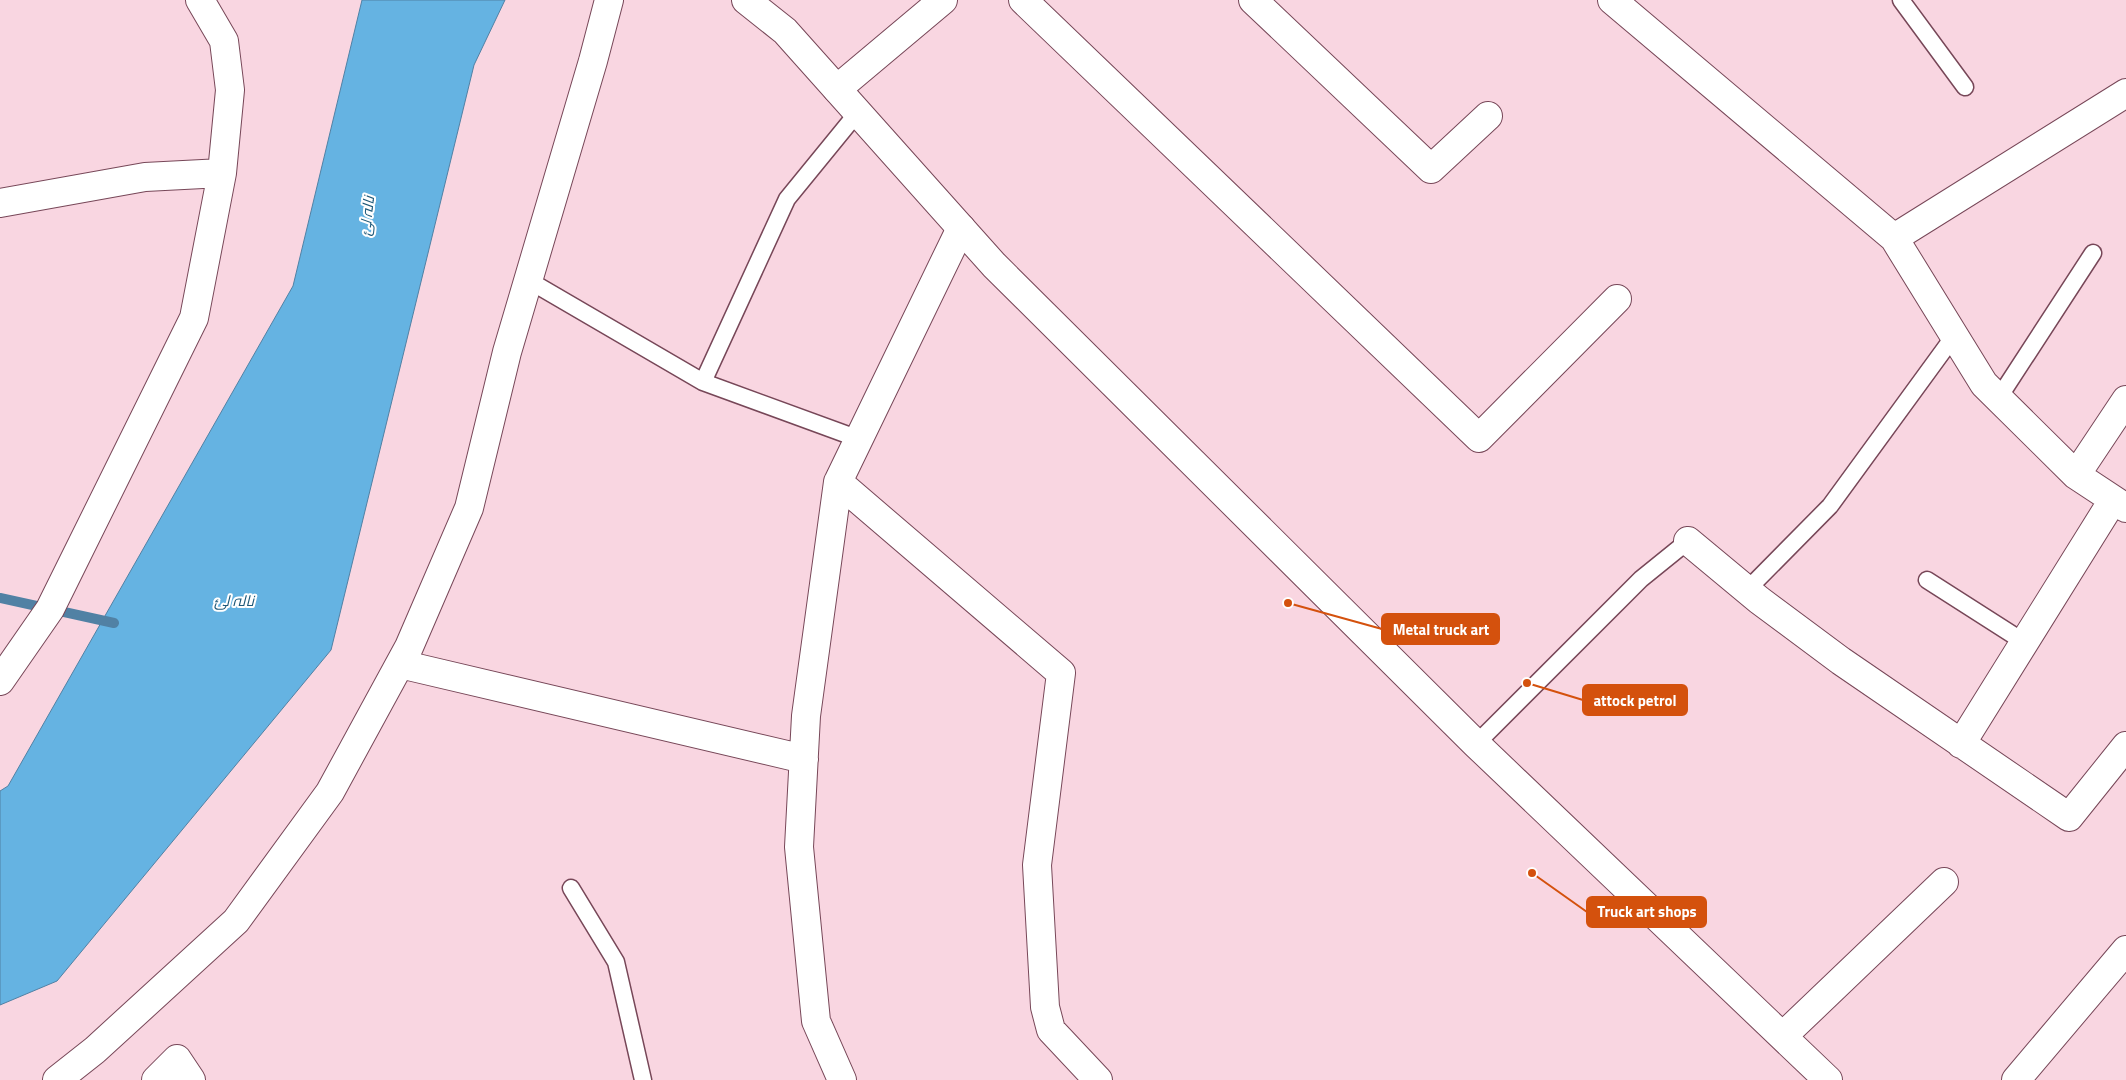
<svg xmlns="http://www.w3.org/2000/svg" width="2126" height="1080" font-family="'Titillium Web',Cairo,sans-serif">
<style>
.water{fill:#65b3e2;stroke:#5181a4}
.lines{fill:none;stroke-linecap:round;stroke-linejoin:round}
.stream{stroke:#5181a4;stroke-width:10}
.lane-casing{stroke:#774758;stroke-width:19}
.street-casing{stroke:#774758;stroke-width:30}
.secondary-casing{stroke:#774758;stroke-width:30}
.lane{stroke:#fff;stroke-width:16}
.street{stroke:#fff;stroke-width:28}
.secondary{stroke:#fff;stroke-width:28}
.labels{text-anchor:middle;stroke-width:4;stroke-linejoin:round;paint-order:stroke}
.water-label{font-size:15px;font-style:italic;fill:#1d5878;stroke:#fff}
.leader{fill:none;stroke:#d4510d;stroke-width:2}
.callout-dot{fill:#d4510d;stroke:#fff;stroke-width:2}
.callout{fill:#d4510d;stroke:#d4510d;stroke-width:2}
.callout-label{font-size:15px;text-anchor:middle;font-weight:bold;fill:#fff}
</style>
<rect width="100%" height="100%" fill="#f9d6e1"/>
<!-- water -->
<path class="water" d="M 362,0 L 505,0 L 474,65 L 331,650 L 57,981 L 0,1005 L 0,791 L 8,786 L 293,286 Z"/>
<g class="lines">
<!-- stream -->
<path class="stream" d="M 0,598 L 114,623"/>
<!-- lane casing -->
<g class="lane-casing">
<path id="lane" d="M 1901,0 L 1965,87
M 528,280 L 703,382 L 859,439
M 703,382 L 787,199 L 858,112
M 1998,399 L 2093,253
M 1927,580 L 2024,642
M 1747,590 L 1830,506 L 1954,336
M 1476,744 L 1641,579 L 1688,541
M 571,888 L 616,962 L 643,1080"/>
</g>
<!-- street casing -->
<g class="street-casing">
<path id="street" d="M 1023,0 L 1479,438 L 1617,299
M 1253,0 L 1431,169 L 1488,116
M 1612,0 L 1894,238 L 1984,384 L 2076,475 L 2126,508
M 837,89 L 943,0
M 0,203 L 145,177 L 222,173
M 961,228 L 838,482 L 1061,673 L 1037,865 L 1045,1007 L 1051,1030 L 1098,1080
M 1894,238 L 2126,93
M 2076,475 L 2126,400
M 838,482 L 806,716 L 799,847 L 816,1021 L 842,1080
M 1688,541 L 1759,600 L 1841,661 L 2069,817 L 2126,746
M 400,664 L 804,759
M 0,681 L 50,609 L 194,318 L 222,173 L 230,90 L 224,41 L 200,0
M 1961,744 L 2113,500
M 1783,1036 L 1944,882
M 57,1080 L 95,1050 L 236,921 L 330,792 L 409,647 L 469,508 L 507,352 L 593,61 L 609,0
M 156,1080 L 177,1059 L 191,1080
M 2016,1080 L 2126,950"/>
</g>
<!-- secondary casing -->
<g class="secondary-casing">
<path id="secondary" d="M 746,0 L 785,31 L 994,265 L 1476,744 L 1828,1080"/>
</g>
<!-- lane -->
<use href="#lane" class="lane"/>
<!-- street -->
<use href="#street" class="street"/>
<!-- secondary -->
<use href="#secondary" class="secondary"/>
</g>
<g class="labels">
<!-- water labels -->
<g class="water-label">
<text transform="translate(367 216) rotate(-84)" y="5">نالہ لئ</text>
<text x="234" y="606">نالہ لئ</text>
</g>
</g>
<!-- callouts -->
<path class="leader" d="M1288 603L1382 629M1527 683L1583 700M1532 873L1587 912"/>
<g class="callout-dot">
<circle cx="1288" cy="603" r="5"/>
<circle cx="1527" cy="683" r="5"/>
<circle cx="1532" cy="873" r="5"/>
</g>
<g class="callout">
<rect x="1382" y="614" width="117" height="30" rx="5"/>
<rect x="1583" y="685" width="104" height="30" rx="5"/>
<rect x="1587" y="897" width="119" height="30" rx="5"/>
</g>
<g class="callout-label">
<text x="1441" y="635">Metal truck art</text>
<text x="1635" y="706">attock petrol</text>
<text x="1647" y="917">Truck art shops</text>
</g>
</svg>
